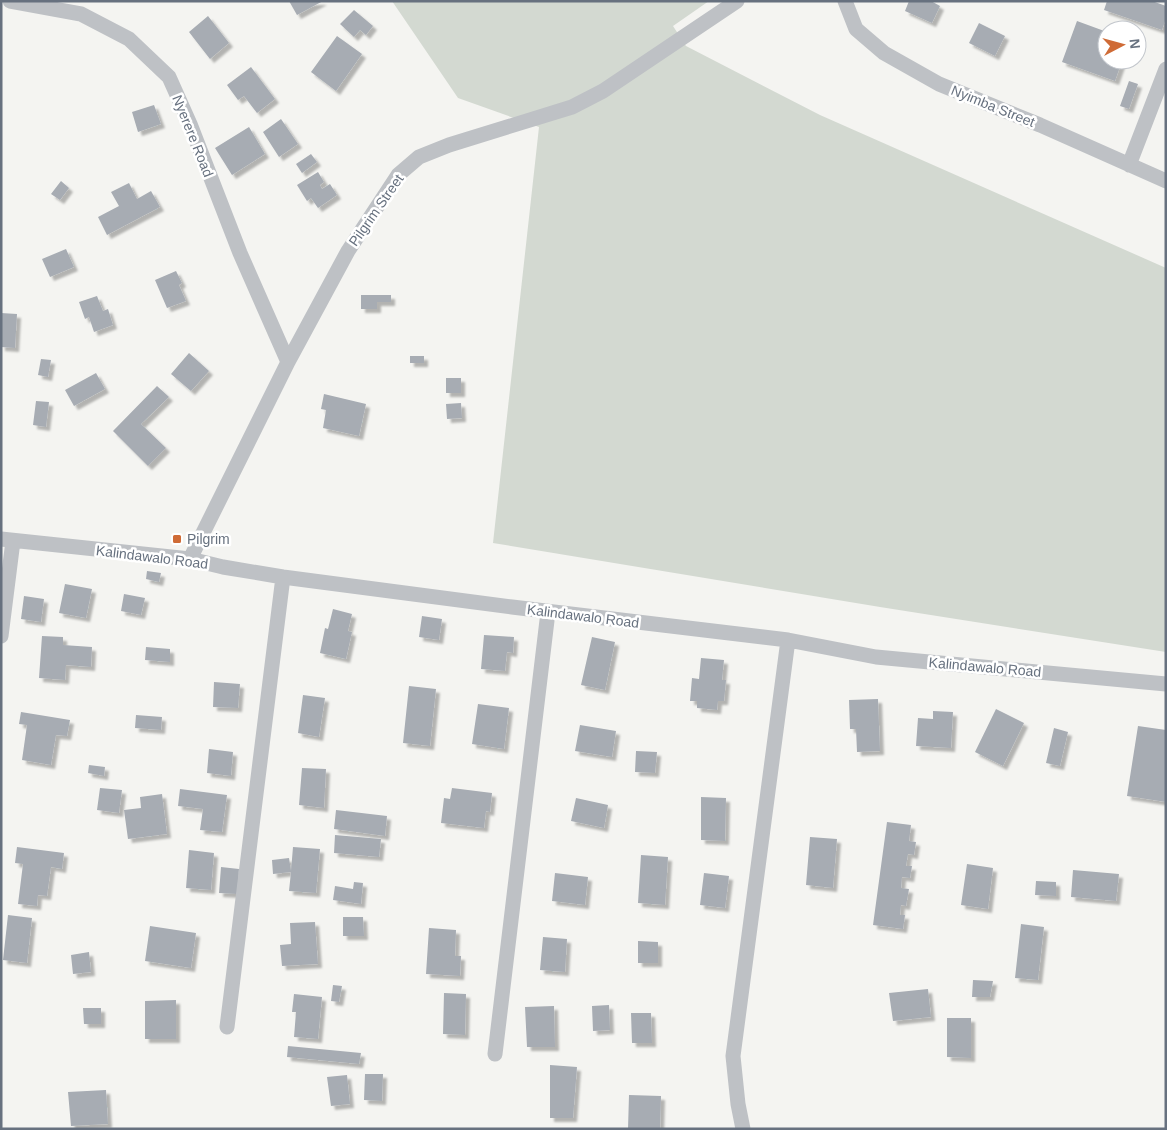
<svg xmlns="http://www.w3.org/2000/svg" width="1167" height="1130" font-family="Helvetica,sans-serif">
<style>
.green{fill:#d3d9d1}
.building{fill:#a7acb3;filter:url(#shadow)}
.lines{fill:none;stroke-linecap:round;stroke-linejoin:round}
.minor{stroke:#bec1c5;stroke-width:15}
.poi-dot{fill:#cf6b36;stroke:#fff;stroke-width:2}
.labels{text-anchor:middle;stroke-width:5;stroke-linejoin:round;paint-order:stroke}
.street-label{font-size:14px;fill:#67717f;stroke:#fff}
.poi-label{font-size:14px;fill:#67717f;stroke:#fff;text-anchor:start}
</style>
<defs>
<filter id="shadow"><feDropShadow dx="4" dy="4" stdDeviation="1" flood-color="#0004"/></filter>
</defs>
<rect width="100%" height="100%" fill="#f4f4f1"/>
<!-- green -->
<path class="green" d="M 392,1 L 709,1 L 673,26 L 686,46 L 820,115 L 1166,268 L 1166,652 L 880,607 L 493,543 L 539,127 L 458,98 Z"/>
<!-- building -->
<path class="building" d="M 289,1 L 323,1 L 297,15 Z
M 909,1 L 931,1 L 940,6 L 932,23 L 905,11 Z
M 1107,1 L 1152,1 L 1166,6 L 1166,18 L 1162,30 L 1104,10 Z
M 354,10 L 373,26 L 366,35 L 360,30 L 354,37 L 340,24 Z
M 208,16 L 229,43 L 210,59 L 189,32 Z
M 1077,21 L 1107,32 L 1107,60 L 1122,61 L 1115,81 L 1062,62 Z
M 979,23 L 1005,36 L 995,56 L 969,43 Z
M 337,36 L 362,54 L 336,91 L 311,72 Z
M 251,67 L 275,99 L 257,113 L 244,96 L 238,100 L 227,85 Z
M 1129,81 L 1138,84 L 1129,109 L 1120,106 Z
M 154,105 L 161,124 L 138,132 L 132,112 Z
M 281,119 L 298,144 L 279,157 L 263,132 Z
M 249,127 L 265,154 L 232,175 L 215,148 Z
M 311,154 L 317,162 L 302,173 L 296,164 Z
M 318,172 L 324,182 L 320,185 L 322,189 L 330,184 L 337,195 L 318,208 L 311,198 L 307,201 L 297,185 Z
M 61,181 L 69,188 L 60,200 L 51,194 Z
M 129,183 L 137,199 L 151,191 L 160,207 L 107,235 L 98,217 L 119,206 L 111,192 Z
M 66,249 L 74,267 L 50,277 L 42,259 Z
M 176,271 L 182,283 L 179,285 L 186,301 L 167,308 L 155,280 Z
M 361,295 L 391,295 L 391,302 L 377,302 L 377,309 L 361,309 Z
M 97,296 L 103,311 L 108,309 L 113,325 L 94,332 L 89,317 L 85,319 L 79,302 Z
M 1,313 L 17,314 L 15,348 L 1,347 Z
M 189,353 L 209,371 L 191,391 L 171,374 Z
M 410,356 L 424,356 L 424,363 L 410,363 Z
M 41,359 L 51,360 L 48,377 L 38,375 Z
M 96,373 L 105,389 L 74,406 L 65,390 Z
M 446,378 L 461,378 L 461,393 L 446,393 Z
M 157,386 L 169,397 L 141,424 L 166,448 L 148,466 L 113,431 Z
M 324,394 L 366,404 L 359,436 L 323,428 L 326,410 L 321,409 Z
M 36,401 L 49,402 L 46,427 L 33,425 Z
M 461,403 L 462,418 L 447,419 L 446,404 Z
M 147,571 L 161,573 L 159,582 L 146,579 Z
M 65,584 L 92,589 L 86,618 L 59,613 Z
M 124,594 L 145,598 L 141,615 L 121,611 Z
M 24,596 L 44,599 L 41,622 L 21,619 Z
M 333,609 L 352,614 L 348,631 L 352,632 L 346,659 L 320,653 L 325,628 L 328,629 Z
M 422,616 L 442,619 L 439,640 L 419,637 Z
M 484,635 L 514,637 L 513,653 L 507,652 L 505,671 L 481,669 Z
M 42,636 L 63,637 L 63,645 L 92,647 L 91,667 L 66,665 L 65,680 L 39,678 Z
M 592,637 L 615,642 L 605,690 L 581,685 Z
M 146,647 L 170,649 L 170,662 L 145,660 Z
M 701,658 L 724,660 L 722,680 L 726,680 L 724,701 L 718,701 L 717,710 L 697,708 L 697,701 L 690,701 L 692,678 L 699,679 Z
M 214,682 L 240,684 L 238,708 L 213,707 Z
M 409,686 L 436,689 L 430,746 L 403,743 Z
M 303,695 L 325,698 L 319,737 L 298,733 Z
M 878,699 L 880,751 L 857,752 L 856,729 L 850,729 L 849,700 Z
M 478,704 L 509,708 L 504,749 L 472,744 Z
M 996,709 L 1024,723 L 1003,766 L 975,752 Z
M 933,711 L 953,712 L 951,748 L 916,746 L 918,718 L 933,719 Z
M 21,712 L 70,720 L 67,736 L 56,735 L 51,765 L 22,760 L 27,725 L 19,724 Z
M 136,715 L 162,717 L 161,730 L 135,728 Z
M 580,725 L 616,731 L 612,757 L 575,751 Z
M 1138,726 L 1166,730 L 1166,802 L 1127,796 Z
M 1054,728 L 1068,732 L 1060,766 L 1046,763 Z
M 209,749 L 233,752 L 231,776 L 207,773 Z
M 636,751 L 657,752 L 655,773 L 635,772 Z
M 89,765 L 105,767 L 104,776 L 88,773 Z
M 302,768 L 326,769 L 324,808 L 299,805 Z
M 100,788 L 122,790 L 119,813 L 97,810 Z
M 452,788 L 492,793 L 490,812 L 486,811 L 484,828 L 441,823 L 444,798 L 450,799 Z
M 180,789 L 227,795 L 222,832 L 200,830 L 203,809 L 178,806 Z
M 162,794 L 167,834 L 128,839 L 124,810 L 141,808 L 140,797 Z
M 701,797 L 726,798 L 725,841 L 701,840 Z
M 576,798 L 608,805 L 604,828 L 571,821 Z
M 336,810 L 387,816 L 385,836 L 334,829 Z
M 887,822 L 911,825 L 909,841 L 916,842 L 914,855 L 908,854 L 906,866 L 912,866 L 910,878 L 902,877 L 901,888 L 909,889 L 906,906 L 901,905 L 900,915 L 905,915 L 903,929 L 873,925 Z
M 335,835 L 381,839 L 379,857 L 334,853 Z
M 810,837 L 837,839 L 833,888 L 806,885 Z
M 17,847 L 64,853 L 62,869 L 51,867 L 47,896 L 38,895 L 37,906 L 18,904 L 23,864 L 15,863 Z
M 293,847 L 320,849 L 316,893 L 289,891 L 291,872 L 273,874 L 272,860 L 289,858 L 291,871 Z
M 189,850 L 214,853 L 211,890 L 186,888 Z
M 641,855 L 668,857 L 665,905 L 638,903 Z
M 967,864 L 993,868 L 988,909 L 961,905 Z
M 221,867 L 239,869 L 237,894 L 219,893 Z
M 1073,870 L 1119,874 L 1116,901 L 1071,897 Z
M 555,873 L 588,877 L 585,905 L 552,901 Z
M 704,873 L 729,876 L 725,908 L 700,905 Z
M 1036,881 L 1056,882 L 1056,896 L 1035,895 Z
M 354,882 L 363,883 L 361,904 L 333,900 L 335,886 L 353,889 Z
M 8,915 L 32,918 L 27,963 L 3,960 Z
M 343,917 L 363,917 L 364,936 L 343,936 Z
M 315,922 L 318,964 L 282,966 L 280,945 L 291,944 L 290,923 Z
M 1021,924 L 1044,927 L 1038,980 L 1015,978 Z
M 150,926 L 196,933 L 191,968 L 145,961 Z
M 429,928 L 456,930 L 455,956 L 461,956 L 460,976 L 426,974 Z
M 543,937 L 567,939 L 565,972 L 540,970 Z
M 638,941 L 658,942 L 658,963 L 638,963 Z
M 89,952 L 91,972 L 73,974 L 71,955 Z
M 973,980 L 993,981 L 990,997 L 972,997 Z
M 333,985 L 342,986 L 339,1002 L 331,1001 Z
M 928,989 L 931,1017 L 893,1021 L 889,993 Z
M 444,993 L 466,994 L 465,1035 L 443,1034 Z
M 294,994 L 322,997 L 318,1039 L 294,1037 L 296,1012 L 292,1012 Z
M 176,1000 L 176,1039 L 145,1039 L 145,1001 Z
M 609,1005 L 610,1030 L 593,1031 L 592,1006 Z
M 554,1006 L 555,1047 L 527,1047 L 525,1007 Z
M 83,1008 L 101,1008 L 101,1024 L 84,1024 Z
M 631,1013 L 651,1013 L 652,1043 L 632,1043 Z
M 947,1018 L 971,1018 L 971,1058 L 947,1057 Z
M 288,1046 L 361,1053 L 359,1064 L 287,1057 Z
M 550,1065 L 577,1067 L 573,1118 L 550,1118 Z
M 365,1074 L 383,1074 L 382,1101 L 364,1100 Z
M 347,1075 L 350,1104 L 331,1106 L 327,1077 Z
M 106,1090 L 108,1124 L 71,1126 L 68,1092 Z
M 629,1095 L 661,1096 L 660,1129 L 628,1129 Z"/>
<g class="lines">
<!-- minor -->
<path class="minor" d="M 10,1 L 81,14 L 129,39 L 169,77 L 190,124 L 240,253 L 288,362
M 845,1 L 856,29 L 884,53 L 939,84 L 1040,125 L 1166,181
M 1129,165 L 1166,69
M 1,539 L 190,559 L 223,567 L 283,577 L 512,607 L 788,640 L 876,657 L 1166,684
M 190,559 L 288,362 L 348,251 L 398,175 L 419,157 L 449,145 L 572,107 L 603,91 L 737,1
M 1,636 L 13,541
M 227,1027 L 283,577
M 495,1054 L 548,612
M 743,1129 L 738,1104 L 733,1056 L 788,640"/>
</g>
<!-- markers -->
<rect class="poi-dot" x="172" y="534" width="10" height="10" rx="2.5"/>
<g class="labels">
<!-- street labels -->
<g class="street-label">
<text transform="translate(993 106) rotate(22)" y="5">Nyimba Street</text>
<text transform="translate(193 136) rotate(68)" y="5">Nyerere Road</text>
<text transform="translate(376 210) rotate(-55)" y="5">Pilgrim Street</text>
<text transform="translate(152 557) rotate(7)" y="5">Kalindawalo Road</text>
<text transform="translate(583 616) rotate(7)" y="5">Kalindawalo Road</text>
<text transform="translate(985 667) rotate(5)" y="5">Kalindawalo Road</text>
</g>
<!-- poi labels -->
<g class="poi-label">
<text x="187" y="544">Pilgrim</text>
</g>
</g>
<!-- border -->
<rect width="1167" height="1130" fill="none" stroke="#67717f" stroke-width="5"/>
<!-- north arrow -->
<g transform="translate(1122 45) rotate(84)"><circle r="24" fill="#ffffff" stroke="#c2c6cc"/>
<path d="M0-4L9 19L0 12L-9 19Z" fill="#cf6b36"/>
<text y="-8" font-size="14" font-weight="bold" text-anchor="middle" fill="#67717f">N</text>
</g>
</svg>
